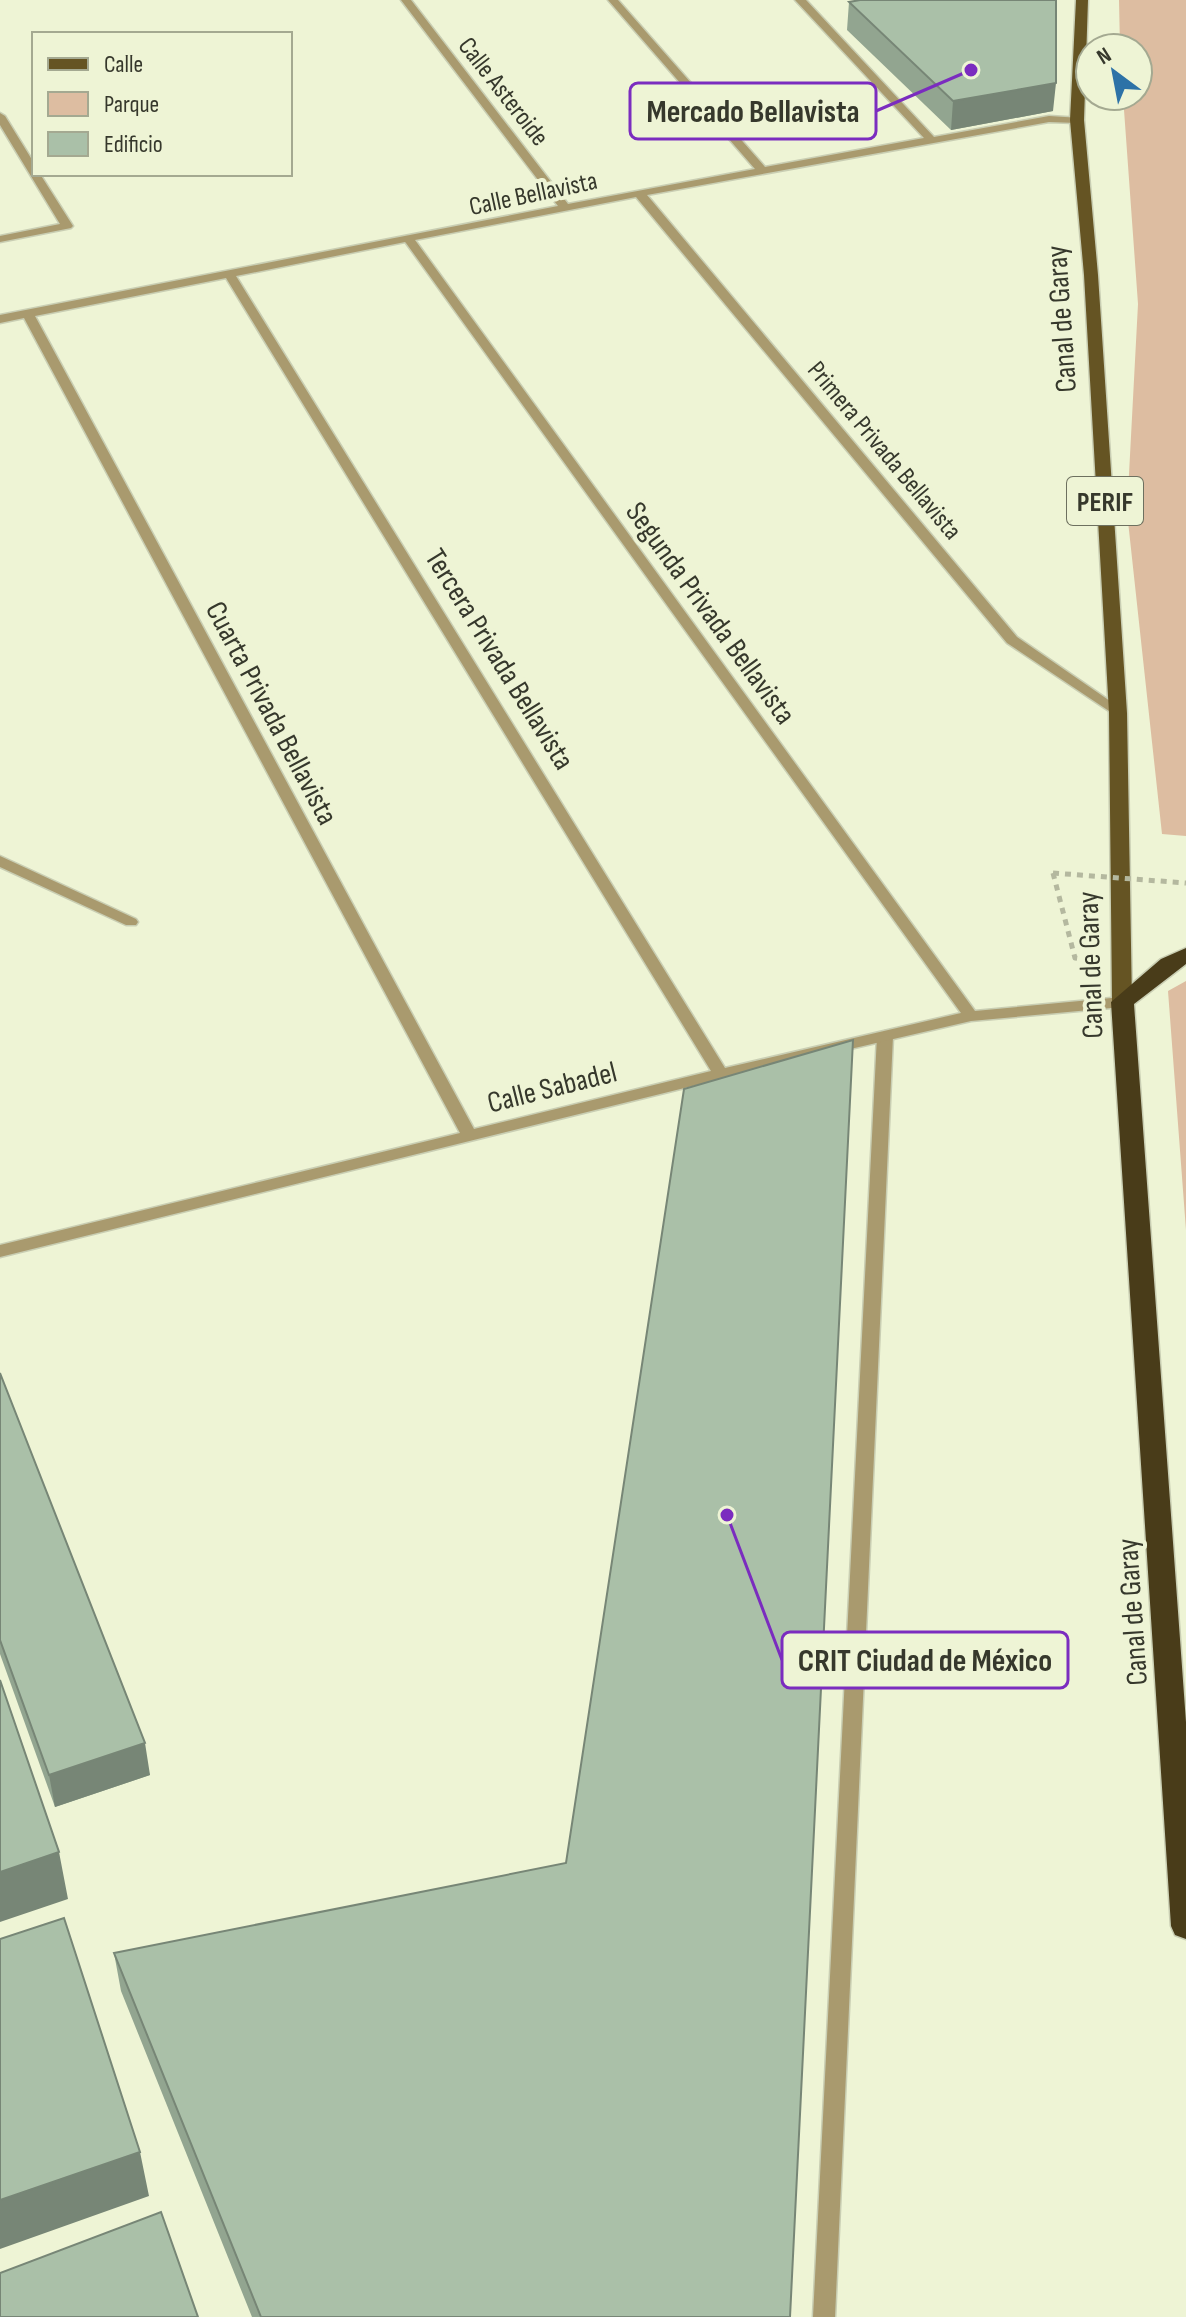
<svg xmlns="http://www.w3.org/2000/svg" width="1186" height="2317" font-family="'Sofia Sans Condensed',sans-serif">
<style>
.green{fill:#ddbda1}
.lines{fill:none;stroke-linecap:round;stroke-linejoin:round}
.lane-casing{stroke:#c9ceb3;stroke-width:3}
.street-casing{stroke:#c9ceb3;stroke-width:3}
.primary-casing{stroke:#c9ceb3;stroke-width:3}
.highway-casing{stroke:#c9ceb3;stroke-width:3}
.path{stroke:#b4b89f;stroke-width:5;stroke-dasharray:6 6;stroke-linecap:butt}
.lane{fill:#a99a6e;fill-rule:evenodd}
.street{fill:#a99a6e;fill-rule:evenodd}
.primary{fill:#655423;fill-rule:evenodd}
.highway{fill:#493c19;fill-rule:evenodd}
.path-bridge{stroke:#b4b89f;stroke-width:5;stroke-dasharray:6 6;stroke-linecap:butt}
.wall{fill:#92a590}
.shaded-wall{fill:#778676}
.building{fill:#aac0a8;stroke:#778676;stroke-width:2}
.labels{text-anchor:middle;stroke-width:8;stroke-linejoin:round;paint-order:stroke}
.far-street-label{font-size:26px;fill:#36382c;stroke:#eef4d5}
.shield{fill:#eef4d5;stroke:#6d705f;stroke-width:2}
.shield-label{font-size:28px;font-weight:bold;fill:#36382c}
.street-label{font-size:30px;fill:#36382c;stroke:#eef4d5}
.leader{fill:none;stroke:#7b2cbf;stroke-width:3}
.callout-dot{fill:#7b2cbf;stroke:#eef4d5;stroke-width:3}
.callout{fill:#eef4d5;stroke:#7b2cbf;stroke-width:3}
.callout-label{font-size:32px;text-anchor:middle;font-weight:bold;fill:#36382c}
</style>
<rect width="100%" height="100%" fill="#eef4d5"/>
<!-- green -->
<path class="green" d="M 1119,0 L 1186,0 L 1186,836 L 1162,834 L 1127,512 L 1138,304 L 1123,96 L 1138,96 L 1138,48 L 1120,48 Z
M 1186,981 L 1186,1230 L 1168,991 Z"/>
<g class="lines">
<!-- lane casing -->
<g class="lane-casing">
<path id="lane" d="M 0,113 L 5,116 L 34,163 L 34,174 L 40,174 L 73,226 L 71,228 L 0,242 L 0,236 L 60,224 L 0,125 Z
M 885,1031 L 893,1036 L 835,2317 L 813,2317 L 877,1036 Z"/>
</g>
<!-- street casing -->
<g class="street-casing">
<path id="street" d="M 401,0 L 411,0 L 568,204 L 755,169 L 608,0 L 618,0 L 765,167 L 924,138 L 795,0 L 806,0 L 934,137 L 1049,116 L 1081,118 L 1081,122 L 1077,123 L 1049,122 L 647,195 L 1017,637 L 1123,710 L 1125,713 L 1118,717 L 1007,643 L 636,197 L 415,240 L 975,1011 L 1122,997 L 1130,1002 L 1122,1007 L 971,1021 L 721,1079 L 0,1257 L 0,1245 L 460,1133 L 24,318 L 0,323 L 0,315 L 558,206 ZM 405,242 L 406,243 L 961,1013 L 725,1068 L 236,276 ZM 226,278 L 711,1071 L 474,1129 L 35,316 Z
M 0,856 L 136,919 L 138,922 L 136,925 L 126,925 L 0,867 Z"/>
</g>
<!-- primary casing -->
<g class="primary-casing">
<path id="primary" d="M 1076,0 L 1088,0 L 1084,120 L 1098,275 L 1127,713 L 1132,1002 L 1122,1008 L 1112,1002 L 1109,713 L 1084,275 L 1070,120 Z"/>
</g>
<!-- highway casing -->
<g class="highway-casing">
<path id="highway" d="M 1186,948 L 1186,964 L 1134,1004 L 1186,1722 L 1186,1939 L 1175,1935 L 1171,1926 L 1111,1002 L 1161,959 Z"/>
</g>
<!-- path -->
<path class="path" d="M 1053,873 L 1075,958 L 1082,959"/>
<!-- lane -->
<use href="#lane" class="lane"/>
<!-- street -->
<use href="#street" class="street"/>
<!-- primary -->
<use href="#primary" class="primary"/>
<!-- highway -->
<use href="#highway" class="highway"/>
<!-- path-bridge -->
<path class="path-bridge" d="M 1053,873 L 1186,883"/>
</g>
<!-- wall -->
<path class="wall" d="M 849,2 L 1053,111 L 951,130 L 847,30 Z
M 0,1373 L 150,1775 L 55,1807 L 0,1654 Z
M 114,1953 L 790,2317 L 252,2317 L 121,1991 Z"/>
<!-- shaded-wall -->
<path class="shaded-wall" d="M 1056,83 L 1053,111 L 951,130 L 953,101 Z
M 145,1743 L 150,1775 L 55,1807 L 49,1775 Z
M 59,1852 L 68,1899 L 0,1922 L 0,1872 Z
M 140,2152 L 149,2196 L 0,2249 L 0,2200 Z"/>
<!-- building -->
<path class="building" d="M 860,0 L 1056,0 L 1056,83 L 953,101 L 849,2 Z
M 853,1040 L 790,2317 L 261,2317 L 114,1953 L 566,1863 L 684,1089 Z
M 0,1373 L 145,1743 L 49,1775 L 0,1640 Z
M 0,1680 L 59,1852 L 0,1872 Z
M 64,1918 L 140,2152 L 0,2200 L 0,1939 Z
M 161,2212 L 198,2317 L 0,2317 L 0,2273 Z"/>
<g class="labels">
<!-- far-street labels -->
<g class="far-street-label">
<text transform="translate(504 91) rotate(52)" y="9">Calle Asteroide</text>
<text transform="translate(533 193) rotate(-12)" y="9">Calle Bellavista</text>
<text transform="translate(885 450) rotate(50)" y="9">Primera Privada Bellavista</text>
</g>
<!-- shield labels -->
<rect class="shield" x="1067" y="477" width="76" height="48" rx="6"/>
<g class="shield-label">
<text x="1105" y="511">PERIF</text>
</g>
<!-- street labels -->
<g class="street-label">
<text transform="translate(1061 319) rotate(-94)" y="10">Canal de Garay</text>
<text transform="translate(711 613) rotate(54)" y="10">Segunda Privada Bellavista</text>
<text transform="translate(500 659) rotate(58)" y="10">Tercera Privada Bellavista</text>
<text transform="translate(272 713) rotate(62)" y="10">Cuarta Privada Bellavista</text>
<text transform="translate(1090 965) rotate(-92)" y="10">Canal de Garay</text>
<text transform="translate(552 1087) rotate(-14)" y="10">Calle Sabadel</text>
<text transform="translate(1132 1612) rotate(-94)" y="10">Canal de Garay</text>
</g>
</g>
<!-- callouts -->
<path class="leader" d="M971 70L876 111M727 1515L782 1660"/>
<g class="callout-dot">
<circle cx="971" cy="70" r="8"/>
<circle cx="727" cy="1515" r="8"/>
</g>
<g class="callout">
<rect x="630" y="83" width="246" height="56" rx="8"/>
<rect x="782" y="1632" width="286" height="56" rx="8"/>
</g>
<g class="callout-label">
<text x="753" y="122">Mercado Bellavista</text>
<text x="925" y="1671">CRIT Ciudad de México</text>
</g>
<!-- legend -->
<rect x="32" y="32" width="260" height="144" fill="#eef4d5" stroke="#a4a991" stroke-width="2"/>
<rect x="48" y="58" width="40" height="12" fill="#655423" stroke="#a4a991" stroke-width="2"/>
<text x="104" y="72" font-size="24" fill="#36382c">Calle</text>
<rect x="48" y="92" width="40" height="24" fill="#ddbda1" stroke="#a4a991" stroke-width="2"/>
<text x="104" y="112" font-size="24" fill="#36382c">Parque</text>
<rect x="48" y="132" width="40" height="24" fill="#aac0a8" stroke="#a4a991" stroke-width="2"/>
<text x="104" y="152" font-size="24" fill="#36382c">Edificio</text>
<!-- north arrow -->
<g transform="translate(1114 72) rotate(328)"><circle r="38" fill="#eef4d5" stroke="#a4a991" stroke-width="2"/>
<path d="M0-6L14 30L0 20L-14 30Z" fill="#2d72a7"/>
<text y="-12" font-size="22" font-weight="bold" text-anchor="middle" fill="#36382c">N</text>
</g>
</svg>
